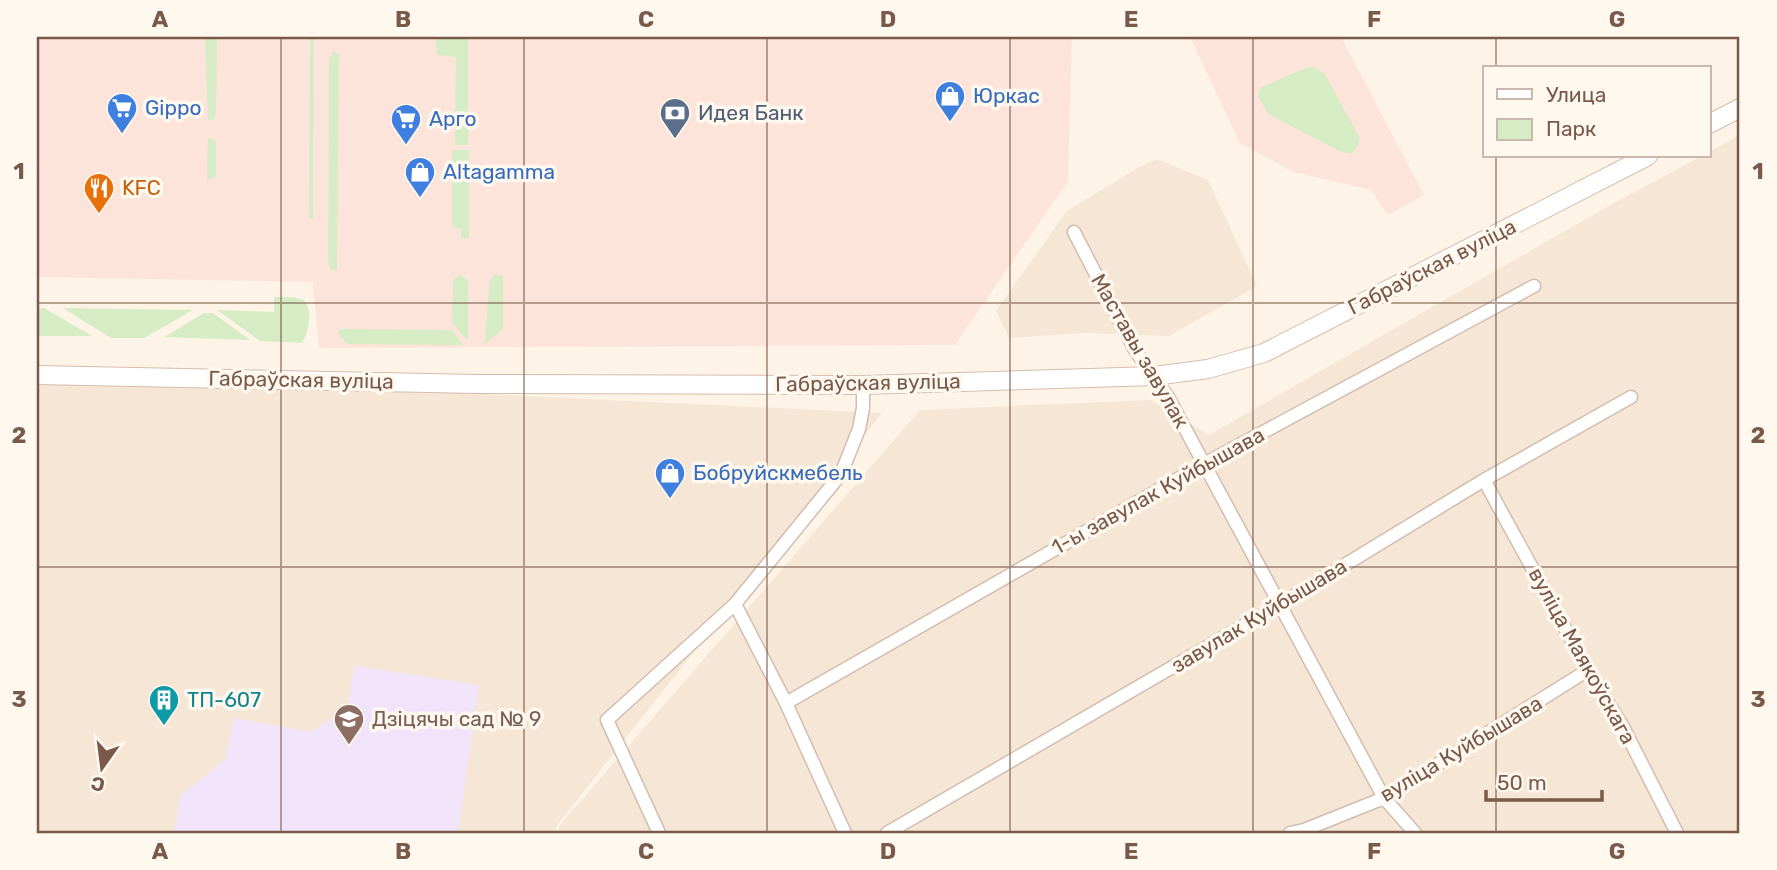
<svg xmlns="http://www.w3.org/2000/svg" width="1777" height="870" font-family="Rubik,sans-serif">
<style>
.residential{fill:#f5e6d5}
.commercial{fill:#fde4db}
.education{fill:#f1e4fa}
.green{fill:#d6ecc5}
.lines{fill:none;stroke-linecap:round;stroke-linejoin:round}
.minor-casing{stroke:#d2bdaf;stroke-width:15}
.secondary-casing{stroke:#d5bdac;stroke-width:20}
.minor{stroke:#fff;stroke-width:12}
.secondary{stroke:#fff;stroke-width:18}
.grid{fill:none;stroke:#78594a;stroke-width:2;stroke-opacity:0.55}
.labels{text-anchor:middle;stroke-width:7;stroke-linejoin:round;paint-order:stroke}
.shop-label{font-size:21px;fill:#366cbe;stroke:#fff8ef;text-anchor:start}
.service-label{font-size:21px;fill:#4e5e75;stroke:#fff8ef;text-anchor:start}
.food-label{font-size:21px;fill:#c56008;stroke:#fff8ef;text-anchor:start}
.street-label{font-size:21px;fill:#78594a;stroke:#fff8ef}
.culture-label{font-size:21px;fill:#0d838f;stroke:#fff8ef;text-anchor:start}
.education-label{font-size:21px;fill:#785e54;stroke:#fff8ef;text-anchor:start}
.neatline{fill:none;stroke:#78594a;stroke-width:2.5}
.grid-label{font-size:23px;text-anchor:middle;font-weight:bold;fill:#78594a}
</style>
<rect width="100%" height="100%" fill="#fdf4e7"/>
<!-- residential -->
<path class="residential" d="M 1740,135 L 1740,833 L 557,833 L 560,825 L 920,410 L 1151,400 L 1209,435 L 1612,204 L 1702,156 L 1709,156 L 1709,152 Z
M 1157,159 L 1208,180 L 1257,286 L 1169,336 L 1085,333 L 1009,338 L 996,311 L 1067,211 L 1139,167 Z
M 37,379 L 397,390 L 882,413 L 558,824 L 554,833 L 37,833 Z"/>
<!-- commercial -->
<path class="commercial" d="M 37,37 L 1072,37 L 1068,181 L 955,345 L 319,348 L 313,282 L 37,277 Z
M 1190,37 L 1341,37 L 1424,195 L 1388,215 L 1371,190 L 1293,172 L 1240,143 Z"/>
<!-- education -->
<path class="education" d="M 355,666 L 479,685 L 458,833 L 174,833 L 181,795 L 226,759 L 234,718 L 311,732 L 347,708 Z"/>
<!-- green -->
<path class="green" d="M 205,37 L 217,37 L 216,113 L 213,120 L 208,120 Z
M 310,37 L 314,37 L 313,219 L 309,219 Z
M 435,37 L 468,37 L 468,145 L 455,145 L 456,57 L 437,55 Z
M 333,52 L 336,52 L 339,56 L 337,269 L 332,271 L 329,267 L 328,256 L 329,60 Z
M 1310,66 L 1324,73 L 1360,138 L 1357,147 L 1351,154 L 1339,151 L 1268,114 L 1258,96 L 1260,88 Z
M 211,138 L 216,142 L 216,175 L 213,179 L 207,179 L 208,139 Z
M 452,150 L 469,150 L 469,238 L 461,238 L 461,228 L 452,228 Z
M 461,275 L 468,281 L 468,341 L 452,323 L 453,282 L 455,278 Z
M 494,275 L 503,275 L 503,329 L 485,344 L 489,284 Z
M 274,297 C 282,297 296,296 303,300 C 314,308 308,333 302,343 L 260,341 L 217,310 L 274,312 Z
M 37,308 L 44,308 L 92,336 L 37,336 Z
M 63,308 L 193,310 L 144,338 L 111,338 Z
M 204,313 L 213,313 L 250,340 L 164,337 Z
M 340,329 L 452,330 L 463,345 L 347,344 L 338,333 Z"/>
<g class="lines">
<!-- minor casing -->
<g class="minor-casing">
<path id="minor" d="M 1074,232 L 1135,350 L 1168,397 L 1384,798 L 1415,833
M 1484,480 L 1588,670 L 1623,727 L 1677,833
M 735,604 L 786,703 L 845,833
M 786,703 L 1204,464 L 1534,286
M 659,833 L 607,720 L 735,604 L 841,474 L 859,429 L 863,408 L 863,385
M 887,833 L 1279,605 L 1484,480 L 1631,397
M 1290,833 L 1304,830 L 1384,798 L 1588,670"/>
</g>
<!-- secondary casing -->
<g class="secondary-casing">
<path id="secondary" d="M 1709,124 L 1740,108
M 37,375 L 479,384 L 863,385 L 1154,376 L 1208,369 L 1264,353 L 1648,156"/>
</g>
<!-- minor -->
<use href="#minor" class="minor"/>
<!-- secondary -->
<use href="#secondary" class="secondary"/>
</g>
<!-- grid -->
<path class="grid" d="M 281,37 L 281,833M 524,37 L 524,833M 767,37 L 767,833M 1010,37 L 1010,833M 1253,37 L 1253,833M 1496,37 L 1496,68M 1496,156 L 1496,833M 37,303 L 1740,303M 37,567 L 1740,567"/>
<!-- icons -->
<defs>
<g id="shop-pin" transform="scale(1.575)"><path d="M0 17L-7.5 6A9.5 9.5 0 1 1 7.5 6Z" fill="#3f7fe0" stroke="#fff8ef"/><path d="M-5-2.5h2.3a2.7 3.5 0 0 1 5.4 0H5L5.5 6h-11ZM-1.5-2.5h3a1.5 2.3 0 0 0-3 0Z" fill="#fff"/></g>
<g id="supermarket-pin" transform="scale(1.575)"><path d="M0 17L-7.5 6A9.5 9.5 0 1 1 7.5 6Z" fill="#3f7fe0" stroke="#fff8ef"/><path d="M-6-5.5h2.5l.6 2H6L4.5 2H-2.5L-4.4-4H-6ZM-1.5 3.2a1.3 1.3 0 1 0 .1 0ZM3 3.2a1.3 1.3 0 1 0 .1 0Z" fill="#fff"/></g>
<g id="bank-pin" transform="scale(1.575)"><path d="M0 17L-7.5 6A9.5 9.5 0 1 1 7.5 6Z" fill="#5c6f8a" stroke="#fff8ef"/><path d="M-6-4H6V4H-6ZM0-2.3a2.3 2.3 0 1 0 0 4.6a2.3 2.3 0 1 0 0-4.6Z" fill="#fff"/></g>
<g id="restaurant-pin" transform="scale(1.575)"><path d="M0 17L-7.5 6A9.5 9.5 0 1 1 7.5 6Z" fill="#e8710a" stroke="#fff8ef"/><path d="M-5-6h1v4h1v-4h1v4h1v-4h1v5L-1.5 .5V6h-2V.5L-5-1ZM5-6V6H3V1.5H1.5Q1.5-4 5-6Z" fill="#fff"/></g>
<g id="building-pin" transform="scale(1.575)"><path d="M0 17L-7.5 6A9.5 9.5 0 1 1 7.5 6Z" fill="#0f9aa8" stroke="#fff8ef"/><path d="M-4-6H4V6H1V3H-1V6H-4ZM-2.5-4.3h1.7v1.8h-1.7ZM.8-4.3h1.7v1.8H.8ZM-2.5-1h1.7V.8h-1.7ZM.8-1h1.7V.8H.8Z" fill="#fff"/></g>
<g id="school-pin" transform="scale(1.575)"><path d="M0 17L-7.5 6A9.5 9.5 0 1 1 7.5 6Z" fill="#8d6e63" stroke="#fff8ef"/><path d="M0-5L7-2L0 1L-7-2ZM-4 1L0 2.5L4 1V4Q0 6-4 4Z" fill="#fff"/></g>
</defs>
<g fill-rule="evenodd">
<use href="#shop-pin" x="950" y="96"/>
<use href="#supermarket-pin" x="122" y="108"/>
<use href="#bank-pin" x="675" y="113"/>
<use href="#supermarket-pin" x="406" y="119"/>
<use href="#shop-pin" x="420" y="172"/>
<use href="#restaurant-pin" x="99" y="188"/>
<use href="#shop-pin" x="670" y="473"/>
<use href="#building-pin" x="164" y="700"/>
<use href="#school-pin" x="349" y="719"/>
</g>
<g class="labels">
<!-- shop labels -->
<g class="shop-label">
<text x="973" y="103">Юркас</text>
<text x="145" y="115">Gippo</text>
<text x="429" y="126">Арго</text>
<text x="443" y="179">Altagamma</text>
<text x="693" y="480">Бобруйскмебель</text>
</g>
<!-- service labels -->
<g class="service-label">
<text x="698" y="120">Идея Банк</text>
</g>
<!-- food labels -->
<g class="food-label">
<text x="122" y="195">KFC</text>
</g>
<!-- street labels -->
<g class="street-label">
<text transform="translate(1432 267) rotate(-27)" y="7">Габраўская вуліца</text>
<text transform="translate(1140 351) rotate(60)" y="7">Маставы завулак</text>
<text transform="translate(301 380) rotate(1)" y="7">Габраўская вуліца</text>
<text transform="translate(868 383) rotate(-1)" y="7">Габраўская вуліца</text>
<text transform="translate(1158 491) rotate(-29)" y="7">1-ы завулак Куйбышава</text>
<text transform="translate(1259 616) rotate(-31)" y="7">завулак Куйбышава</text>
<text transform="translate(1582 656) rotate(61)" y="7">вуліца Маякоўскага</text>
<text transform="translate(1461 749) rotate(-31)" y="7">вуліца Куйбышава</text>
</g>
<!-- culture labels -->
<g class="culture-label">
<text x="187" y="707">ТП-607</text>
</g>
<!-- education labels -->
<g class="education-label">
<text x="372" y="726">Дзіцячы сад № 9</text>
</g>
</g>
<!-- border -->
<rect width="1777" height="870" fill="none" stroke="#fff8ef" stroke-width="77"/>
<!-- legend -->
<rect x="1483" y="66" width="228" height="91" fill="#fff8ef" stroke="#c9b8ad" stroke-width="2"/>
<rect x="1497" y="89" width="35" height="10" fill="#ffffff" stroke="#c9b8ad" stroke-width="2"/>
<text x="1546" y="102" font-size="21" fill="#78594a">Улица</text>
<rect x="1497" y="119" width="35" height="21" fill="#d6ecc5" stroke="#c9b8ad" stroke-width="2"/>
<text x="1546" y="136" font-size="21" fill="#78594a">Парк</text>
<!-- north arrow -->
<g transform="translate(102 768) rotate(194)" stroke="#fff8ef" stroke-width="5" paint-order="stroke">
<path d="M0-5L12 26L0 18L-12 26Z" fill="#78594a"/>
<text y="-10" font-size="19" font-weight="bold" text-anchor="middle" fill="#78594a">С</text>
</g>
<!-- scale -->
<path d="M1486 790v10h116v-10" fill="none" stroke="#78594a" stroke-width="3.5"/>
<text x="1497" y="790" font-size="21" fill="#78594a" stroke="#fff8ef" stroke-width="5" paint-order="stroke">50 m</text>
<rect x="38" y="38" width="1700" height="794" class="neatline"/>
<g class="grid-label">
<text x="160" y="27">A</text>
<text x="403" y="27">B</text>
<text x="646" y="27">C</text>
<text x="888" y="27">D</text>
<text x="1131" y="27">E</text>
<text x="1374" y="27">F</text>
<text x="1617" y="27">G</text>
<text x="19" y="179">1</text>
<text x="1758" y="179">1</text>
<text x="19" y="443">2</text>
<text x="1758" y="443">2</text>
<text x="19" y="707">3</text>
<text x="1758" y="707">3</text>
<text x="160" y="859">A</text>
<text x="403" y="859">B</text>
<text x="646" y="859">C</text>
<text x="888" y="859">D</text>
<text x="1131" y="859">E</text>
<text x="1374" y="859">F</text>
<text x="1617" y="859">G</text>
</g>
</svg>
